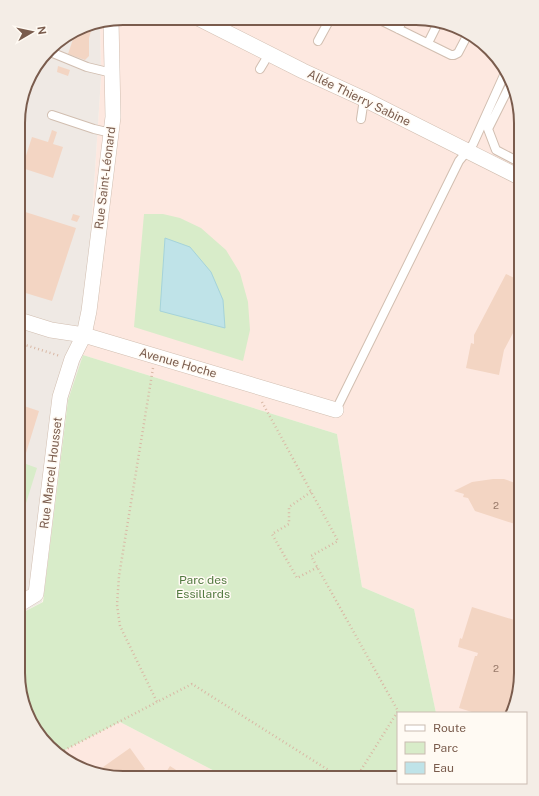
<svg xmlns="http://www.w3.org/2000/svg" width="539" height="796" font-family="'Public Sans',sans-serif">
<style>
.commercial{fill:#fde8e0}
.industrial{fill:#efe9e4}
.green{fill:#d8ecc9}
.water{fill:#bfe3e8;stroke:#a5d3da}
.building{fill:#f3d5c3}
.lines{fill:none;stroke-linecap:round;stroke-linejoin:round}
.lane-casing{stroke:#d1beb0;stroke-width:10}
.street-casing{stroke:#d1beb0;stroke-width:16}
.path{stroke:#d9b8a5;stroke-width:2.5;stroke-dasharray:1 3;stroke-linecap:butt}
.lane{stroke:#fff;stroke-width:8}
.street{stroke:#fff;stroke-width:15}
.labels{text-anchor:middle;stroke-width:3;stroke-linejoin:round;paint-order:stroke}
.number-label{font-size:10px;fill:#987a6a}
.street-label{font-size:12px;fill:#7a5c4d;stroke:#fffaf3}
.park-label{font-size:12px;fill:#537a41;stroke:#fffaf3}
.rim{fill:none;stroke:#7a5c4d;stroke-width:2}
</style>
<rect width="100%" height="100%" fill="#fdf6ec"/>
<!-- commercial -->
<path class="commercial" d="M 123,18 L 436,20 L 480,40 L 513,82 L 521,123 L 521,680 L 508,713 L 436,713 L 414,609 L 362,587 L 337,434 L 83,355 L 101,78 L 100,22 Z
M 120,722 L 226,777 L 109,777 L 59,756 L 57,754 Z"/>
<!-- industrial -->
<path class="industrial" d="M 100,22 L 101,78 L 83,355 L 68,400 L 42,602 L 18,615 L 19,109 L 32,71 L 54,44 L 89,24 Z"/>
<!-- green -->
<path class="green" d="M 144,214 L 163,214 L 180,218 L 201,228 L 226,250 L 240,273 L 248,302 L 250,330 L 243,361 L 134,327 Z
M 83,355 L 337,434 L 362,587 L 414,609 L 436,713 L 398,713 L 398,778 L 226,777 L 120,722 L 57,754 L 26,714 L 18,673 L 18,615 L 43,602 L 68,400 Z
M 18,461 L 37,468 L 18,529 Z"/>
<!-- water -->
<path class="water" d="M 165,238 L 190,247 L 211,272 L 223,300 L 225,328 L 160,311 Z"/>
<!-- building -->
<path class="building" d="M 83,29 L 91,31 L 89,38 L 89,56 L 85,60 L 68,54 L 74,36 L 77,37 L 79,34 L 73,33 L 78,30 L 82,31 Z
M 58,66 L 70,70 L 68,76 L 57,72 Z
M 52,130 L 57,132 L 53,144 L 63,147 L 53,178 L 22,168 L 32,137 L 48,142 Z
M 19,210 L 76,228 L 52,301 L 19,291 Z
M 73,214 L 80,216 L 77,222 L 71,220 Z
M 506,274 L 521,281 L 521,318 L 504,350 L 499,375 L 466,368 L 471,343 L 474,344 L 474,335 Z
M 18,404 L 39,411 L 26,453 L 18,451 Z
M 493,479 L 504,479 L 521,485 L 521,526 L 475,511 L 468,498 L 463,497 L 464,494 L 454,491 L 472,482 Z
M 472,607 L 521,622 L 521,680 L 508,713 L 475,713 L 459,708 L 475,656 L 477,656 L 478,653 L 458,647 L 460,638 L 462,639 Z
M 130,748 L 145,769 L 133,777 L 109,777 L 96,772 Z
M 170,766 L 187,777 L 163,777 Z"/>
<g class="lines">
<!-- lane casing -->
<g class="lane-casing">
<path id="lane" d="M 380,20 L 451,55 L 454,55 L 458,53 L 468,34
M 398,29 L 403,20
M 318,41 L 330,19
M 428,43 L 439,21
M 48,51 L 87,67 L 112,73
M 260,69 L 269,54
M 512,81 L 488,129 L 496,150 L 521,163
M 52,115 L 94,129 L 111,133
M 361,119 L 364,99
M 336,410 L 459,161 L 473,144 L 505,73"/>
</g>
<!-- street casing -->
<g class="street-casing">
<path id="street" d="M 198,18 L 303,71 L 364,99 L 521,178
M 19,320 L 51,330 L 84,335 L 336,410
M 18,605 L 36,594 L 60,397 L 72,359 L 84,335 L 89,311 L 113,117 L 111,20"/>
</g>
<!-- path -->
<path class="path" d="M 19,343 L 60,356
M 153,368 L 119,576 L 117,605 L 120,626 L 157,702 L 192,684 L 341,778
M 262,402 L 338,541 L 311,556 L 398,711 L 356,778
M 311,492 L 289,507 L 289,524 L 272,534 L 297,578 L 318,567
M 57,754 L 157,702"/>
<!-- lane -->
<use href="#lane" class="lane"/>
<!-- street -->
<use href="#street" class="street"/>
</g>
<g class="labels">
<!-- number labels -->
<g class="number-label">
<text x="496" y="509">2</text>
<text x="496" y="672">2</text>
</g>
<!-- street labels -->
<g class="street-label">
<text transform="translate(359 98) rotate(26)" y="4">Allée Thierry Sabine</text>
<text transform="translate(105 178) rotate(-83)" y="4">Rue Saint-Léonard</text>
<text transform="translate(178 363) rotate(16)" y="4">Avenue Hoche</text>
<text transform="translate(51 473) rotate(-83)" y="4">Rue Marcel Housset</text>
</g>
<!-- park labels -->
<g class="park-label">
<text x="203" y="584">Parc des<tspan x="203" dy="14">Essillards</tspan></text>
</g>
</g>
<!-- crop -->
<path d="M0 0H539V796H0ZM123 25H416A98 98 0 0 1 514 123V673A98 98 0 0 1 416 771H123A98 98 0 0 1 25 673V123A98 98 0 0 1 123 25Z" fill="#f4ede6" fill-rule="evenodd"/>
<path class="rim" d="M123 25H416A98 98 0 0 1 514 123V673A98 98 0 0 1 416 771H123A98 98 0 0 1 25 673V123A98 98 0 0 1 123 25Z"/>
<!-- legend -->
<rect x="397" y="712" width="130" height="72" fill="#fffaf3" stroke="#cabbb1"/>
<rect x="405" y="725" width="20" height="6" fill="#ffffff" stroke="#cabbb1"/>
<text x="433" y="732" font-size="12" fill="#7a5c4d">Route</text>
<rect x="405" y="742" width="20" height="12" fill="#d8ecc9" stroke="#cabbb1"/>
<text x="433" y="752" font-size="12" fill="#7a5c4d">Parc</text>
<rect x="405" y="762" width="20" height="12" fill="#bfe3e8" stroke="#cabbb1"/>
<text x="433" y="772" font-size="12" fill="#7a5c4d">Eau</text>
<!-- north arrow -->
<g transform="translate(32 32) rotate(81)" stroke="#fffaf3" stroke-width="3" paint-order="stroke">
<path d="M0-3L7 15L0 10L-7 15Z" fill="#7a5c4d"/>
<text y="-6" font-size="11" font-weight="bold" text-anchor="middle" fill="#7a5c4d">N</text>
</g>
</svg>
